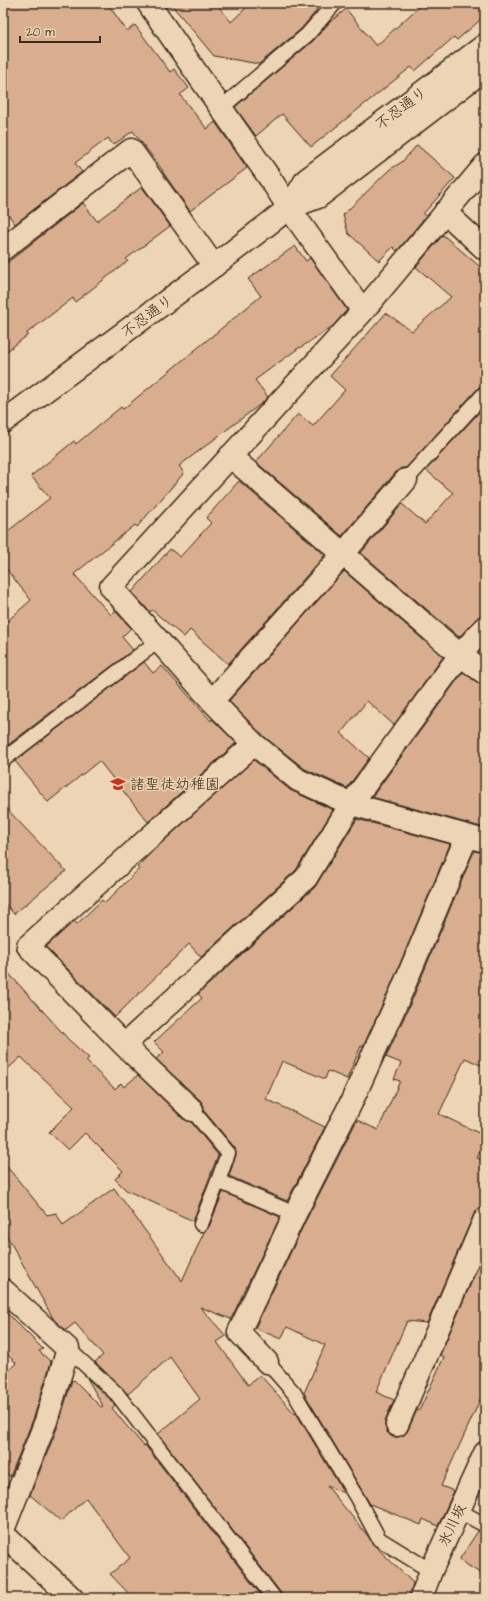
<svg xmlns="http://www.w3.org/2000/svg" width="488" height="1601" font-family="'Architects Daughter','Klee One',sans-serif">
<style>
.building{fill:#d8ae8e;stroke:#3b2a1e}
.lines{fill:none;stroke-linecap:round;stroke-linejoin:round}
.service-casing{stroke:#3b2a1e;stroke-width:17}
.minor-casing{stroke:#3b2a1e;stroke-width:25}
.secondary-casing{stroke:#3b2a1e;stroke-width:25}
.service{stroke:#ecd4b4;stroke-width:14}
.minor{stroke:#ecd4b4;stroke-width:22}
.secondary{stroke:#ecd4b4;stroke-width:22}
.labels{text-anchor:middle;stroke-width:3;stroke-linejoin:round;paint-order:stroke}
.street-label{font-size:15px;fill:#3b2a1e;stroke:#ecd4b4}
.poi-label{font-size:15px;fill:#3b2a1e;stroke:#ecd4b4;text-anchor:start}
</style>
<rect width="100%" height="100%" fill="#ecd4b4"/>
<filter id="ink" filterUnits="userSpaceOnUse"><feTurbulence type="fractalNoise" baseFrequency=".025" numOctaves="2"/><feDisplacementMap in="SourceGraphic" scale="8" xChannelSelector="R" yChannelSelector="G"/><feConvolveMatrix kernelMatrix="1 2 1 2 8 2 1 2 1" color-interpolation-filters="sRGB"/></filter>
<g filter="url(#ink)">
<!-- building -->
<path class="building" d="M 3,3 L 107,3 L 127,31 L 135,25 L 170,72 L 174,69 L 189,88 L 180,95 L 207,129 L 215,122 L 247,168 L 190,211 L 162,171 L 163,171 L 133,131 L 113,145 L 108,138 L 75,163 L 82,172 L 15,224 L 3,207 Z
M 170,3 L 216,3 L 231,22 L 248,6 L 314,7 L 317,10 L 301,29 L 259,64 L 214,56 Z
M 423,3 L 485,3 L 485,16 L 457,40 L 454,37 L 415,71 L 411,67 L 311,147 L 282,114 L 256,136 L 235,107 L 313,41 L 329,23 L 346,9 L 376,46 Z
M 417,145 L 455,178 L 423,214 L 426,216 L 397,251 L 393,247 L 379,261 L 348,233 L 343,215 L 389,170 L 402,162 Z
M 142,187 L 170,226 L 126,259 L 128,261 L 75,302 L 73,298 L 27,333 L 28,335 L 3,354 L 3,266 L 83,203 L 97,221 Z
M 443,235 L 485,271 L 485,385 L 479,387 L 406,468 L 401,468 L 396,472 L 342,536 L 256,462 L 298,414 L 313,426 L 345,390 L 330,376 L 386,313 L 412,331 L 451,297 L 416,267 Z
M 295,246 L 306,261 L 310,258 L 347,310 L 333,326 L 300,348 L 300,347 L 255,380 L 268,397 L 262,403 L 179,466 L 184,473 L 137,527 L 135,525 L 74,574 L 111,615 L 115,611 L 131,628 L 122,637 L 133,650 L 4,748 L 3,746 L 3,625 L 31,600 L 3,565 L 3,535 L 50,498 L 31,476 L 74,441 L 76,444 L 121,407 L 123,409 L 261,296 L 248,279 Z
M 485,406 L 485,615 L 481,615 L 476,619 L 459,637 L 361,553 L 402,504 L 425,524 L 453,493 L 426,470 Z
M 239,481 L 325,555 L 228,664 L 190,630 L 184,637 L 152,610 L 150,612 L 132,592 L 170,549 L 180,557 L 211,523 L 206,518 Z
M 344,571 L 443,657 L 394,725 L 367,701 L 341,733 L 369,758 L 347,788 L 305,769 L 262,735 L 229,701 Z
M 144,662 L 153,673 L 162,666 L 211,721 L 212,719 L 236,743 L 148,822 L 99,761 L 48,802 L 15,761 Z
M 463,672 L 478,683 L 485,685 L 485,828 L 372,797 Z
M 254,760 L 290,790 L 333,810 L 296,870 L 201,957 L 189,944 L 115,1017 L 46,947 L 74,921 L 77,924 L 102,900 L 105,903 L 139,869 L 137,867 L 156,848 Z
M 3,805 L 66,871 L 14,914 L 3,901 Z
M 357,819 L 450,844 L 389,990 L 363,1047 L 361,1046 L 347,1079 L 328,1071 L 325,1079 L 282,1061 L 266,1099 L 325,1127 L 287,1201 L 229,1176 L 236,1155 L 235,1148 L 204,1111 L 204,1106 L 201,1101 L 156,1059 L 164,1052 L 154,1042 L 202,998 L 198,994 L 315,887 Z
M 474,851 L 485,853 L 485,1067 L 465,1058 L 439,1114 L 485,1136 L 485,1140 L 477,1158 L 485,1161 L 485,1207 L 478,1209 L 474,1214 L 427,1323 L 407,1321 L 376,1392 L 394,1400 L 385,1420 L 385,1426 L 387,1432 L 392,1437 L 398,1437 L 404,1435 L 408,1430 L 417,1410 L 419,1411 L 444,1357 L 440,1355 L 485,1251 L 485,1389 L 441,1486 L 454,1491 L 438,1526 L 423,1519 L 421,1525 L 370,1504 L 304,1393 L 325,1345 L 287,1327 L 281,1339 L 255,1328 L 306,1220 L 357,1120 L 378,1130 L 400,1081 L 394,1079 L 401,1063 L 386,1057 L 412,1000 Z
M 3,967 L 69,1040 L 89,1058 L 86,1061 L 115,1089 L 121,1083 L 124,1087 L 138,1075 L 183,1119 L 191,1122 L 218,1155 L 193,1221 L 126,1190 L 115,1179 L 123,1171 L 85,1133 L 68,1150 L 49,1132 L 74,1107 L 21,1057 L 3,1073 Z
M 3,1162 L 47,1215 L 56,1213 L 63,1225 L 114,1188 L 182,1281 L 204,1232 L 209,1227 L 223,1192 L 280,1217 L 231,1319 L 200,1307 L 226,1336 L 217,1342 L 248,1385 L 260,1375 L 295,1414 L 296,1413 L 344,1493 L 327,1486 L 368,1536 L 372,1543 L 413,1583 L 409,1598 L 282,1598 L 281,1593 L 158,1434 L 200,1399 L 170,1357 L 128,1394 L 95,1362 L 103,1355 L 75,1323 L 66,1330 L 54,1320 L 3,1229 Z
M 3,1309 L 43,1349 L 39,1351 L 51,1362 L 34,1417 L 10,1477 L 3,1470 L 3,1377 L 16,1363 L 3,1350 Z
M 87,1378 L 111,1400 L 115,1405 L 112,1408 L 125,1424 L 144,1446 L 145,1445 L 263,1598 L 133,1598 L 110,1574 L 130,1558 L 86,1498 L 61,1521 L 30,1495 L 58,1426 L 72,1380 L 73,1381 L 74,1380 L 101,1407 L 103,1406 Z
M 478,1531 L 485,1533 L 485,1576 L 459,1560 Z"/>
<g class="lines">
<!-- service casing -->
<g class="service-casing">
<path id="service" d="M 221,108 L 307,35 L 335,3
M 406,480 L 485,393
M 3,760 L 158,641
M 192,1110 L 228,1153 L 218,1181 L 295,1214
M 201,1224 L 218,1181
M 68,1349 L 117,1394 L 274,1598
M 267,1362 L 294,1393 L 357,1498 L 379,1539 L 431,1571
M 459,1511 L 485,1525"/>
</g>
<!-- minor casing -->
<g class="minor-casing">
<path id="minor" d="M 148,3 L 271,180 L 289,208 L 363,311
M 485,165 L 363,311 L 111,587 L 212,701 L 254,744 L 298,780 L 351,804 L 485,841
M 445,212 L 485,249
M 3,249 L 131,150 L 214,266
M 230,456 L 460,655 L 485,673
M 212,701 L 344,553 L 406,480
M 124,1045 L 306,878 L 351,804 L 460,655 L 485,627
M 192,1110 L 124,1045 L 28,946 L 254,744
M 3,1290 L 68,1349 L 46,1421 L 3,1530
M 267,1362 L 239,1332 L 295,1214 L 350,1105 L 400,995 L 467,836
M 397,1425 L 485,1219
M 421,1598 L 431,1571 L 485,1453"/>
</g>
<!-- secondary casing -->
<g class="secondary-casing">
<path id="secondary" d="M 289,208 L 306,180 L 485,45
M 3,422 L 214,266 L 289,208 L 318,197 L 485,69
M 3,1534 L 72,1598"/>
</g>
<!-- service -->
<use href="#service" class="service"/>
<!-- minor -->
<use href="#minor" class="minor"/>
<!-- secondary -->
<use href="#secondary" class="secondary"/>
</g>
</g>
<!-- icons -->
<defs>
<g id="school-bare" transform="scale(1.2)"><path d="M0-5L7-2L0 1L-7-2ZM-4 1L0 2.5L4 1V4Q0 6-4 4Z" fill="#c8321e" stroke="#ecd4b4" stroke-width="2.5" paint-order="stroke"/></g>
</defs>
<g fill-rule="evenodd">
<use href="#school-bare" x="118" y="784"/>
</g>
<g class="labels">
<!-- street labels -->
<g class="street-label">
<text transform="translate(401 108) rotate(-37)" y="5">不忍通り</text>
<text transform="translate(147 316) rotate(-37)" y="5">不忍通り</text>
<text transform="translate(452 1525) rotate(-65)" y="5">氷川坂</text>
</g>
<!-- poi labels -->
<g class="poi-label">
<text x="130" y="789">諸聖徒幼稚園</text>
</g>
</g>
<!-- margin -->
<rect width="488" height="1601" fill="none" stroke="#ecd4b4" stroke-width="16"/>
<rect x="8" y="8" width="472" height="1585" fill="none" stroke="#3b2a1e" stroke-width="1.5" filter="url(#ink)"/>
<!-- scale -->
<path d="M20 36v6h80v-6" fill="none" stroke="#3b2a1e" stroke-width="2"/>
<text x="26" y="36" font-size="12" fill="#3b2a1e" stroke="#ecd4b4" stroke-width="3" paint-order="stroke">20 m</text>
</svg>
